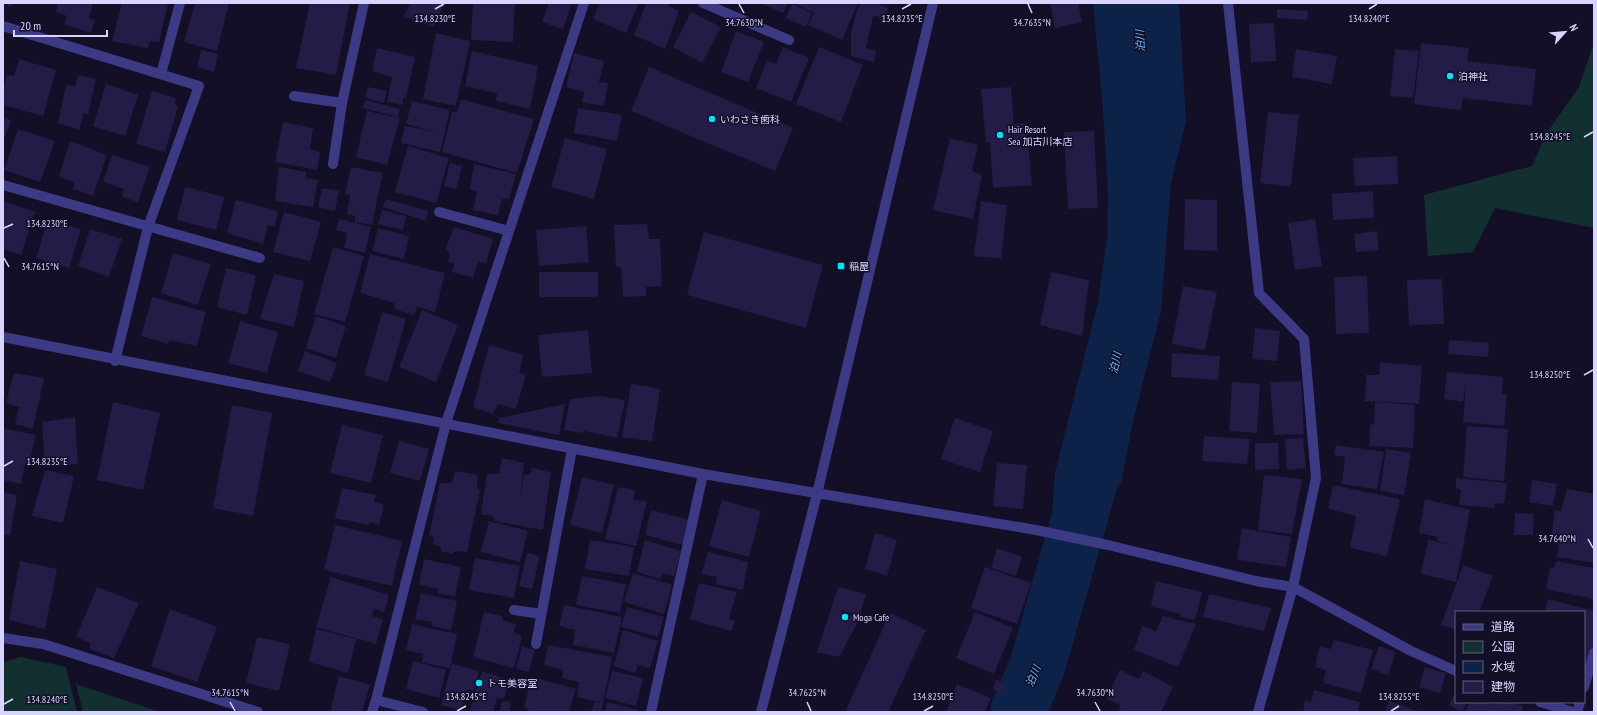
<svg xmlns="http://www.w3.org/2000/svg" width="1597" height="715" font-family="'PT Sans Narrow','Noto Sans JP',sans-serif">
<style>
.green{fill:#12302f}
.water{fill:#0c2248}
.lines{fill:none;stroke-linecap:round;stroke-linejoin:round}
.river{stroke:#0c2248;stroke-width:56}
.building{fill:#241b47}
.minor{stroke:#3d3a85;stroke-width:10}
.ticks{fill:none;stroke:#d9d4ff;stroke-width:1.5}
.poi-dot{fill:#00e5ff;stroke:#130f26;stroke-width:1.5}
.labels{text-anchor:middle;stroke-width:3;stroke-linejoin:round;paint-order:stroke}
.poi-label{font-size:10px;fill:#d9d4ff;stroke:#130f26;text-anchor:start}
.water-label{font-size:11px;font-style:italic;fill:#62b6ff;stroke:#130f26}
.ticks-label{font-size:10px;text-anchor:middle;fill:#d9d4ff;stroke:#130f26;stroke-width:3;stroke-linejoin:round;paint-order:stroke}
</style>
<rect width="100%" height="100%" fill="#130f26"/>
<!-- green -->
<path class="green" d="M 1594,43 L 1594,228 L 1495,208 L 1473,252 L 1428,256 L 1424,195 L 1532,166 L 1546,134 L 1579,87 Z
M 21,657 L 66,667 L 77,712 L 3,712 L 3,662 Z
M 76,684 L 160,712 L 83,712 Z"/>
<!-- water -->
<path class="water" d="M 1093,3 L 1179,3 L 1186,121 L 1171,183 L 1161,311 L 1133,421 L 1121,483 L 1094,525 L 1052,516 L 1055,473 L 1098,302 L 1107,238 L 1108,194 L 1103,110 Z"/>
<g class="lines">
<!-- river -->
<path class="river" d="M 1018,712 L 1037,667 L 1087,492 L 1097,447"/>
</g>
<!-- building -->
<path class="building" d="M 3,3 L 13,3 L 12,7 Z
M 58,3 L 93,3 L 89,18 L 95,21 L 91,33 L 65,25 L 67,16 L 56,12 Z
M 122,3 L 168,3 L 159,42 L 150,41 L 148,48 L 112,41 Z
M 195,3 L 229,3 L 217,51 L 184,42 Z
M 310,3 L 350,3 L 336,75 L 296,68 Z
M 411,3 L 444,3 L 434,27 L 404,16 Z
M 473,3 L 515,3 L 513,42 L 471,40 Z
M 549,3 L 571,5 L 563,29 L 542,22 Z
M 600,3 L 639,3 L 626,33 L 593,19 Z
M 646,3 L 669,3 L 668,6 L 679,11 L 665,49 L 634,35 Z
M 761,3 L 788,3 L 783,13 Z
M 793,3 L 858,3 L 842,40 L 808,25 L 814,13 Z
M 861,3 L 875,3 L 888,8 L 886,18 L 873,16 L 866,48 L 876,51 L 874,62 L 851,56 L 851,32 L 857,10 Z
M 1050,3 L 1078,3 L 1082,22 L 1055,28 Z
M 792,4 L 812,13 L 806,27 L 786,18 Z
M 1277,9 L 1308,11 L 1307,20 L 1277,18 Z
M 691,12 L 721,27 L 702,63 L 673,47 Z
M 1274,23 L 1276,61 L 1251,62 L 1249,24 Z
M 736,31 L 764,42 L 748,82 L 721,72 Z
M 436,33 L 470,41 L 456,106 L 423,99 Z
M 1421,43 L 1469,48 L 1467,61 L 1536,69 L 1532,106 L 1463,98 L 1461,110 L 1414,104 Z
M 783,47 L 809,58 L 791,102 L 756,88 L 767,60 L 776,64 Z
M 819,47 L 863,65 L 841,122 L 796,104 Z
M 377,48 L 415,57 L 406,98 L 403,98 L 403,105 L 387,102 L 392,77 L 372,71 Z
M 1296,49 L 1337,56 L 1332,84 L 1292,77 Z
M 1395,49 L 1419,51 L 1413,98 L 1390,96 Z
M 201,50 L 218,54 L 214,72 L 197,67 Z
M 472,51 L 538,66 L 530,109 L 496,101 L 497,93 L 465,86 Z
M 574,53 L 604,61 L 599,82 L 608,83 L 604,106 L 582,102 L 584,92 L 566,87 Z
M 19,59 L 56,70 L 43,116 L 3,105 L 3,90 L 7,75 L 14,76 Z
M 649,67 L 793,128 L 775,171 L 631,111 Z
M 78,75 L 96,79 L 88,114 L 83,114 L 79,130 L 58,123 L 66,85 L 75,86 Z
M 106,84 L 138,95 L 125,136 L 93,126 Z
M 368,87 L 387,91 L 384,103 L 365,98 Z
M 1011,87 L 1014,124 L 1026,123 L 1032,185 L 993,188 L 990,142 L 986,143 L 981,89 Z
M 152,91 L 176,98 L 175,105 L 178,106 L 165,152 L 136,144 Z
M 461,99 L 534,119 L 517,173 L 442,152 L 452,112 L 457,112 Z
M 365,100 L 400,109 L 398,117 L 363,108 Z
M 412,101 L 450,110 L 440,152 L 401,143 L 405,126 L 436,132 L 406,124 Z
M 578,108 L 622,115 L 617,141 L 574,133 Z
M 367,111 L 400,118 L 387,165 L 356,157 Z
M 1268,112 L 1299,115 L 1291,187 L 1260,183 Z
M 3,117 L 11,120 L 3,142 Z
M 283,122 L 313,128 L 310,149 L 320,152 L 317,170 L 275,162 Z
M 18,129 L 55,141 L 40,182 L 4,170 Z
M 1094,131 L 1098,208 L 1068,209 L 1064,132 Z
M 565,138 L 607,149 L 594,199 L 551,187 Z
M 950,138 L 978,145 L 972,171 L 982,175 L 973,219 L 933,210 Z
M 70,141 L 107,155 L 93,196 L 73,189 L 75,183 L 59,176 Z
M 408,146 L 449,158 L 436,203 L 395,192 Z
M 112,155 L 150,167 L 138,202 L 122,197 L 124,189 L 103,182 Z
M 1397,156 L 1398,184 L 1355,186 L 1353,158 Z
M 450,163 L 462,166 L 456,189 L 444,186 Z
M 474,164 L 516,174 L 509,199 L 502,199 L 498,215 L 473,210 L 477,192 L 470,189 Z
M 279,167 L 306,172 L 306,178 L 318,180 L 313,207 L 275,201 Z
M 351,167 L 383,173 L 372,225 L 355,222 L 355,216 L 347,214 L 350,195 L 345,194 Z
M 185,187 L 224,197 L 216,230 L 177,220 Z
M 322,188 L 339,191 L 335,211 L 318,207 Z
M 1373,191 L 1374,218 L 1333,220 L 1332,194 Z
M 386,199 L 428,211 L 426,221 L 383,207 Z
M 1185,199 L 1217,200 L 1217,251 L 1184,250 Z
M 236,200 L 278,211 L 275,226 L 268,225 L 263,244 L 227,233 Z
M 3,201 L 35,212 L 21,255 L 3,249 Z
M 981,201 L 1007,205 L 1001,259 L 974,256 Z
M 382,210 L 406,216 L 403,230 L 378,224 Z
M 284,212 L 321,222 L 310,261 L 273,252 Z
M 48,219 L 81,229 L 69,268 L 36,258 Z
M 339,219 L 371,227 L 365,253 L 344,248 L 347,233 L 336,230 Z
M 1315,219 L 1322,266 L 1295,270 L 1288,223 Z
M 647,224 L 649,239 L 660,239 L 662,286 L 646,287 L 646,296 L 623,297 L 621,267 L 616,267 L 614,225 Z
M 586,226 L 589,262 L 539,266 L 536,230 Z
M 454,227 L 493,239 L 486,263 L 478,262 L 473,278 L 452,272 L 454,264 L 448,262 L 450,253 L 445,250 Z
M 378,228 L 409,236 L 404,259 L 372,251 Z
M 90,229 L 122,239 L 109,277 L 78,266 Z
M 1377,231 L 1379,250 L 1356,252 L 1354,234 Z
M 704,232 L 823,265 L 806,328 L 687,295 Z
M 333,247 L 364,256 L 345,322 L 314,314 Z
M 173,253 L 211,264 L 198,305 L 161,293 Z
M 370,254 L 445,273 L 435,312 L 417,307 L 414,315 L 394,309 L 395,303 L 360,293 Z
M 226,268 L 256,275 L 247,315 L 217,307 Z
M 539,272 L 598,272 L 598,297 L 539,297 Z
M 1051,272 L 1089,280 L 1082,336 L 1040,325 Z
M 274,274 L 304,281 L 294,327 L 260,319 Z
M 1367,276 L 1369,333 L 1336,334 L 1334,277 Z
M 1442,279 L 1444,324 L 1409,325 L 1407,280 Z
M 1183,286 L 1217,292 L 1205,350 L 1172,344 Z
M 152,297 L 206,312 L 197,346 L 170,340 L 168,344 L 141,336 Z
M 422,310 L 458,325 L 436,382 L 399,367 Z
M 382,312 L 406,319 L 388,382 L 364,375 Z
M 316,316 L 346,326 L 336,358 L 306,348 Z
M 240,321 L 278,332 L 267,373 L 228,363 Z
M 1255,328 L 1280,331 L 1277,361 L 1252,359 Z
M 588,330 L 592,373 L 542,377 L 538,335 Z
M 1449,340 L 1489,343 L 1488,357 L 1448,354 Z
M 489,345 L 523,355 L 519,373 L 526,375 L 516,409 L 498,404 L 493,414 L 473,407 Z
M 305,351 L 337,363 L 330,382 L 298,371 Z
M 1172,353 L 1220,356 L 1218,380 L 1171,377 Z
M 1380,362 L 1422,366 L 1419,404 L 1365,401 L 1366,375 L 1379,375 Z
M 1447,372 L 1503,377 L 1502,393 L 1507,395 L 1504,426 L 1463,422 L 1466,383 L 1463,402 L 1444,399 Z
M 14,373 L 44,378 L 33,429 L 15,424 L 19,407 L 6,403 Z
M 1301,381 L 1304,434 L 1274,435 L 1270,382 Z
M 1232,382 L 1260,384 L 1257,433 L 1229,431 Z
M 631,384 L 660,389 L 652,441 L 622,437 Z
M 600,396 L 625,400 L 617,438 L 584,431 L 582,433 L 564,430 L 570,399 Z
M 113,402 L 160,413 L 143,490 L 97,480 Z
M 1375,402 L 1415,405 L 1413,448 L 1369,446 L 1370,425 L 1374,424 Z
M 565,404 L 559,435 L 498,423 L 499,418 Z
M 232,405 L 272,413 L 253,516 L 213,508 Z
M 75,417 L 78,464 L 45,467 L 42,422 Z
M 955,418 L 993,431 L 980,472 L 941,459 Z
M 342,425 L 383,435 L 371,483 L 330,473 Z
M 1467,426 L 1508,429 L 1504,481 L 1463,477 Z
M 3,428 L 36,435 L 29,464 L 25,463 L 21,484 L 3,480 Z
M 1204,436 L 1250,439 L 1247,464 L 1202,461 Z
M 1303,438 L 1306,468 L 1287,470 L 1285,439 Z
M 399,441 L 429,449 L 420,481 L 390,473 Z
M 1255,443 L 1278,443 L 1279,469 L 1255,470 Z
M 1336,445 L 1384,452 L 1377,489 L 1342,484 L 1345,457 L 1334,455 Z
M 1386,449 L 1411,453 L 1404,495 L 1380,491 Z
M 502,458 L 524,463 L 519,506 L 524,474 L 530,475 L 532,468 L 551,472 L 543,530 L 494,521 L 493,516 L 481,514 L 487,474 L 499,474 Z
M 997,463 L 1027,465 L 1023,509 L 993,506 Z
M 45,470 L 74,476 L 63,523 L 32,516 Z
M 455,471 L 478,475 L 477,489 L 480,490 L 467,552 L 455,551 L 453,554 L 441,551 L 441,547 L 433,544 L 434,538 L 429,536 L 440,483 L 452,483 Z
M 1264,475 L 1302,479 L 1292,534 L 1258,530 Z
M 582,477 L 614,485 L 602,533 L 570,525 Z
M 1456,478 L 1507,483 L 1504,504 L 1495,503 L 1494,508 L 1459,505 L 1461,490 L 1456,488 Z
M 1532,480 L 1557,484 L 1553,506 L 1529,502 Z
M 1333,485 L 1400,499 L 1387,556 L 1350,548 L 1356,516 L 1328,509 Z
M 618,487 L 635,490 L 633,500 L 647,501 L 636,546 L 605,539 Z
M 342,488 L 376,495 L 374,502 L 384,505 L 379,525 L 370,522 L 369,525 L 335,518 Z
M 1567,489 L 1594,494 L 1594,563 L 1557,557 L 1559,541 L 1551,539 L 1555,510 L 1561,511 Z
M 3,492 L 17,495 L 10,535 L 3,534 Z
M 1425,499 L 1470,510 L 1456,582 L 1421,574 L 1428,540 L 1455,546 L 1438,541 L 1438,537 L 1419,533 Z
M 722,500 L 761,511 L 749,557 L 709,546 Z
M 651,510 L 690,520 L 683,545 L 645,535 Z
M 1515,513 L 1534,514 L 1533,535 L 1514,535 Z
M 489,521 L 528,531 L 520,562 L 481,552 Z
M 335,525 L 402,541 L 392,586 L 324,570 Z
M 1242,528 L 1291,537 L 1286,567 L 1237,560 Z
M 875,533 L 897,540 L 887,576 L 865,569 Z
M 590,540 L 634,547 L 629,576 L 585,569 Z
M 645,540 L 681,551 L 674,576 L 663,574 L 660,579 L 637,572 Z
M 997,548 L 1022,557 L 1016,576 L 991,568 Z
M 708,552 L 748,562 L 743,590 L 716,584 L 717,577 L 701,574 Z
M 527,553 L 540,556 L 532,589 L 519,586 Z
M 475,558 L 520,566 L 514,598 L 469,590 Z
M 424,559 L 461,567 L 455,596 L 438,594 L 438,589 L 419,584 Z
M 20,561 L 57,569 L 45,629 L 9,620 Z
M 1556,561 L 1594,568 L 1594,599 L 1546,589 L 1550,567 L 1554,568 Z
M 1463,565 L 1493,576 L 1479,612 L 1456,612 L 1456,630 L 1441,625 Z
M 985,567 L 1031,583 L 1017,624 L 971,608 Z
M 633,573 L 672,585 L 664,614 L 624,602 Z
M 582,576 L 626,584 L 620,613 L 576,605 Z
M 331,577 L 389,595 L 384,612 L 374,609 L 372,616 L 383,619 L 376,644 L 316,627 Z
M 1156,581 L 1202,592 L 1195,620 L 1180,617 L 1180,614 L 1151,606 Z
M 699,583 L 737,592 L 729,619 L 735,621 L 731,631 L 690,619 Z
M 97,587 L 139,603 L 114,658 L 90,649 L 90,643 L 76,637 Z
M 838,587 L 866,594 L 860,615 L 835,609 L 860,618 L 839,657 L 817,652 Z
M 421,593 L 457,601 L 451,630 L 431,626 L 432,622 L 415,619 Z
M 1209,594 L 1271,608 L 1264,631 L 1203,617 Z
M 1548,599 L 1594,611 L 1594,645 L 1584,681 L 1584,612 L 1545,612 Z
M 564,605 L 622,617 L 614,653 L 573,645 L 575,630 L 559,626 Z
M 627,607 L 664,617 L 658,637 L 621,627 Z
M 170,609 L 217,627 L 197,682 L 151,666 Z
M 484,612 L 502,616 L 502,620 L 516,624 L 514,632 L 522,636 L 514,668 L 473,657 Z
M 975,612 L 1013,628 L 994,674 L 956,658 Z
M 890,613 L 926,630 L 888,712 L 845,712 Z
M 1163,616 L 1196,624 L 1178,667 L 1134,650 L 1142,626 L 1156,631 Z
M 412,624 L 457,634 L 450,669 L 422,662 L 423,654 L 406,650 Z
M 316,629 L 356,639 L 348,673 L 309,662 Z
M 623,630 L 658,641 L 650,668 L 638,665 L 635,673 L 614,666 Z
M 257,637 L 290,644 L 279,691 L 246,683 Z
M 1334,640 L 1373,650 L 1361,693 L 1323,683 L 1326,670 L 1315,667 L 1320,646 L 1331,649 Z
M 548,645 L 612,657 L 603,703 L 577,697 L 579,682 L 562,678 L 563,670 L 544,665 Z
M 522,646 L 535,650 L 529,672 L 516,669 Z
M 1379,646 L 1396,652 L 1388,675 L 1371,669 Z
M 413,661 L 446,670 L 439,698 L 406,689 Z
M 452,664 L 479,671 L 474,691 L 467,690 L 461,710 L 441,705 Z
M 1425,667 L 1446,673 L 1440,693 L 1419,687 Z
M 1120,670 L 1139,679 L 1143,671 L 1173,687 L 1161,712 L 1118,712 L 1121,705 L 1106,699 Z
M 482,671 L 510,680 L 504,699 L 497,698 L 493,712 L 479,712 L 470,710 Z
M 612,671 L 643,678 L 636,706 L 605,698 Z
M 339,676 L 370,685 L 362,712 L 330,712 Z
M 532,677 L 576,689 L 569,712 L 529,712 L 529,710 L 524,707 Z
M 996,680 L 1006,684 L 1003,694 L 993,690 Z
M 957,684 L 991,698 L 985,712 L 946,712 Z
M 1314,690 L 1360,702 L 1358,712 L 1303,712 L 1305,701 L 1311,702 Z
M 1456,691 L 1456,702 L 1467,702 L 1462,712 L 1449,705 Z
M 502,701 L 511,702 L 509,712 L 499,712 Z
M 1389,701 L 1420,712 L 1385,712 Z
M 594,702 L 603,703 L 601,712 L 591,712 Z
M 607,702 L 638,710 L 637,712 L 605,712 Z
M 1469,702 L 1483,702 L 1497,705 L 1498,702 L 1510,702 L 1523,706 L 1522,712 L 1466,712 Z"/>
<g class="lines">
<!-- minor -->
<path class="minor" d="M 703,3 L 789,40
M 1228,3 L 1259,293 L 1304,339 L 1316,478 L 1293,587 L 1258,712
M 3,26 L 199,86 L 148,227 L 115,361
M 161,74 L 180,3
M 294,96 L 342,103 L 364,3
M 333,164 L 342,103
M 3,185 L 260,258
M 439,212 L 509,231
M 3,337 L 703,474 L 1036,530 L 1108,545 L 1256,581 L 1293,587 L 1411,651 L 1456,671
M 514,610 L 541,614
M 3,638 L 43,644 L 258,712
M 536,644 L 572,449
M 1584,687 L 1594,653
M 1540,702 L 1573,712
M 372,712 L 376,700
M 423,712 L 376,700 L 446,423 L 584,3
M 651,712 L 703,474
M 761,712 L 817,494 L 933,3
M 1577,712 L 1580,702"/>
</g>
<!-- ticks -->
<path class="ticks" d="M 739,4 L 744,13M 1028,4 L 1032,13M 435,9 L 444,4M 902,9 L 911,4M 1369,9 L 1377,4M 1584,137 L 1593,132M 4,228 L 13,224M 4,258 L 9,267M 1584,375 L 1593,370M 4,466 L 13,461M 1588,539 L 1593,548M 230,702 L 235,711M 807,702 L 811,711M 1095,702 L 1100,711M 4,704 L 13,699M 457,711 L 466,706M 924,711 L 933,706M 1391,711 L 1399,706"/>
<!-- markers -->
<g class="poi-dot">
<circle cx="1450" cy="76" r="4"/>
<circle cx="712" cy="119" r="4"/>
<circle cx="1000" cy="135" r="4"/>
<rect x="837" y="262" width="8" height="8" rx="2"/>
<circle cx="845" cy="617" r="4"/>
<circle cx="479" cy="683" r="4"/>
</g>
<g class="labels">
<!-- poi labels -->
<g class="poi-label">
<text x="1458" y="80">泊神社</text>
<text x="720" y="123">いわさき歯科</text>
<text x="1008" y="133">Hair Resort<tspan x="1008" dy="12">Sea 加古川本店</tspan></text>
<text x="849" y="270">稲屋</text>
<text x="853" y="621">Moga Cafe</text>
<text x="487" y="687">トモ美容室</text>
</g>
<!-- water labels -->
<g class="water-label">
<text transform="translate(1140 41) rotate(-92)" y="4">泊川</text>
<text transform="translate(1115 363) rotate(-78)" y="4">泊川</text>
<text transform="translate(1033 676) rotate(-68)" y="4">泊川</text>
</g>
</g>
<g class="ticks-label">
<text x="435" y="22">134.8230°E</text>
<text x="902" y="22">134.8235°E</text>
<text x="1369" y="22">134.8240°E</text>
<text x="744" y="26">34.7630°N</text>
<text x="1032" y="26">34.7635°N</text>
<text x="1550" y="140">134.8245°E</text>
<text x="47" y="227">134.8230°E</text>
<text x="40" y="270">34.7615°N</text>
<text x="1550" y="378">134.8250°E</text>
<text x="47" y="465">134.8235°E</text>
<text x="1557" y="542">34.7640°N</text>
<text x="230" y="696">34.7615°N</text>
<text x="807" y="696">34.7625°N</text>
<text x="1095" y="696">34.7630°N</text>
<text x="466" y="700">134.8245°E</text>
<text x="933" y="700">134.8250°E</text>
<text x="1399" y="700">134.8255°E</text>
<text x="47" y="703">134.8240°E</text>
</g>
<!-- border -->
<rect width="1597" height="715" fill="none" stroke="#d9d4ff" stroke-width="8"/>
<!-- legend -->
<rect x="1455" y="611" width="130" height="92" fill="#130f26" stroke="#625e7d"/>
<rect x="1463" y="624" width="20" height="6" fill="#3d3a85" stroke="#625e7d"/>
<text x="1491" y="631" font-size="12" fill="#d9d4ff">道路</text>
<rect x="1463" y="641" width="20" height="12" fill="#12302f" stroke="#625e7d"/>
<text x="1491" y="651" font-size="12" fill="#d9d4ff">公園</text>
<rect x="1463" y="661" width="20" height="12" fill="#0c2248" stroke="#625e7d"/>
<text x="1491" y="671" font-size="12" fill="#d9d4ff">水域</text>
<rect x="1463" y="681" width="20" height="12" fill="#241b47" stroke="#625e7d"/>
<text x="1491" y="691" font-size="12" fill="#d9d4ff">建物</text>
<!-- north arrow -->
<g transform="translate(1565 32) rotate(63)" stroke="#130f26" stroke-width="3" paint-order="stroke">
<path d="M0-3L7 15L0 10L-7 15Z" fill="#d9d4ff"/>
<text y="-6" font-size="11" font-weight="bold" text-anchor="middle" fill="#d9d4ff">N</text>
</g>
<!-- scale -->
<path d="M14 30v6h93v-6" fill="none" stroke="#d9d4ff" stroke-width="2"/>
<text x="20" y="30" font-size="12" fill="#d9d4ff" stroke="#130f26" stroke-width="3" paint-order="stroke">20 m</text>
</svg>
